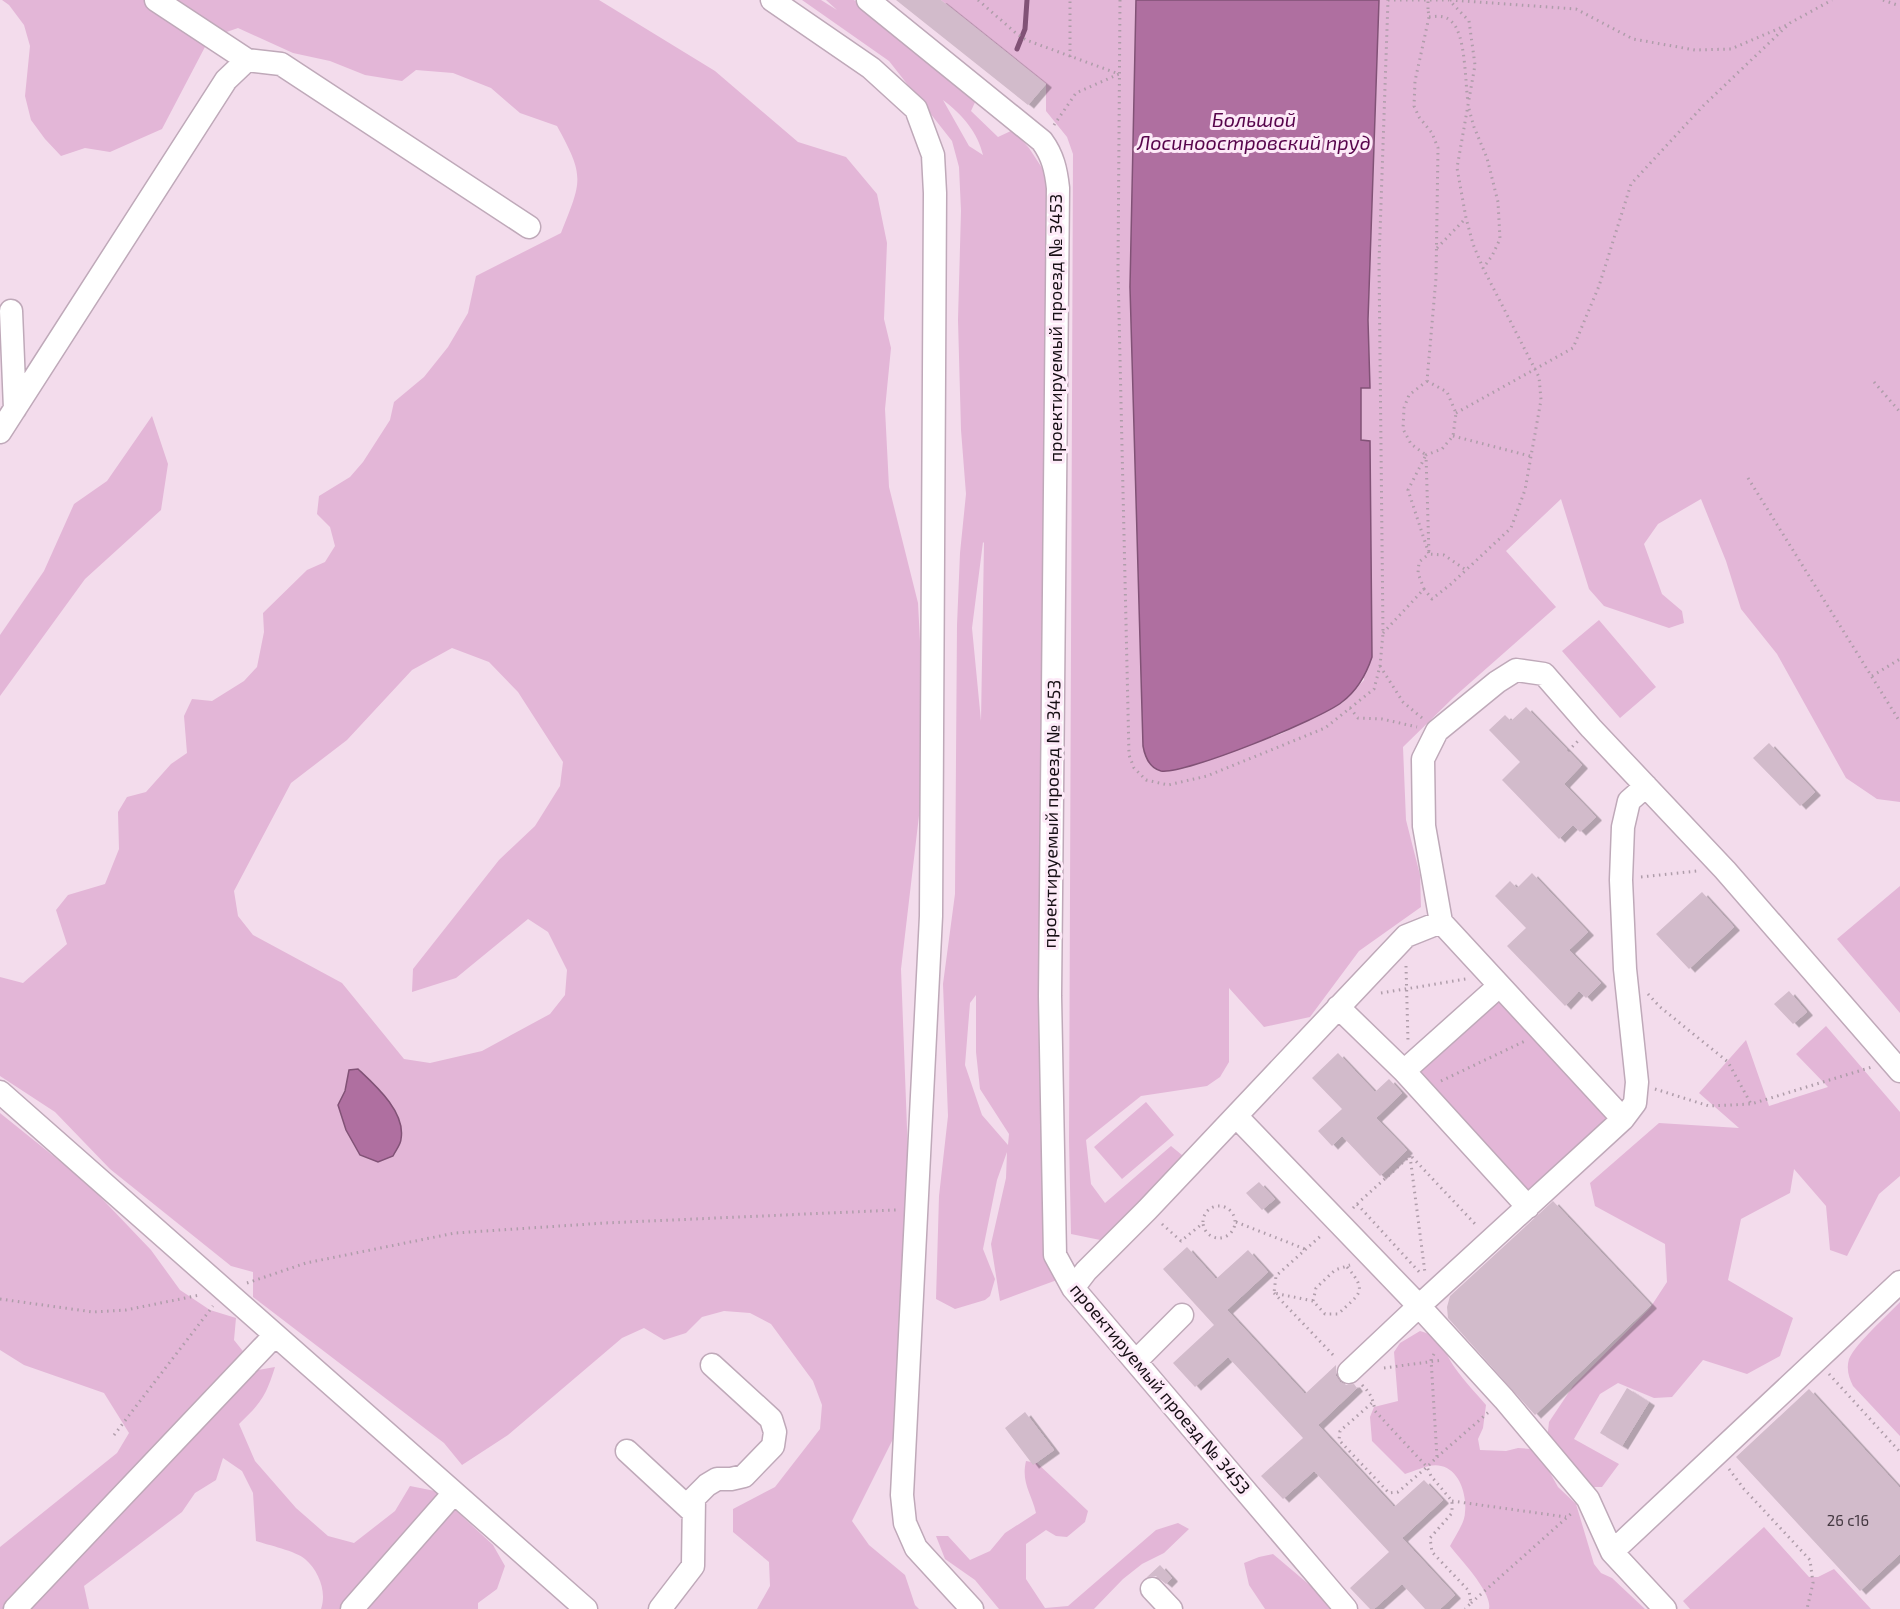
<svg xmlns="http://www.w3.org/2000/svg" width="1900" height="1609" font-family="'Exo 2',sans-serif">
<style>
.green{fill:#e3b6d7;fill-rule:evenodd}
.water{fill:#af6fa0;stroke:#815276;stroke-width:1.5}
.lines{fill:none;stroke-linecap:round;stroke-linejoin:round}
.stream{stroke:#815276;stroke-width:5}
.building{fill:#d2bbcb;filter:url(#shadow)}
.minor-casing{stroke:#bfa9b9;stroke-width:25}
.path{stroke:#af9daa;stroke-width:3;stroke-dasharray:1.5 4.5;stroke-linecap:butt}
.minor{stroke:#fff;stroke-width:22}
.path-bridge{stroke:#af9daa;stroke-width:3;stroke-dasharray:1.5 4.5;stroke-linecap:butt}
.labels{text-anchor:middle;stroke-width:6;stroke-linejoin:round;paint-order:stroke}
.number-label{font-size:15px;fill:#453942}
.street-label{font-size:18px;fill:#160e14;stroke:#fdeaf8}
.water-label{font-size:20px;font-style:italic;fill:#57044b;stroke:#fdeaf8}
</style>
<defs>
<filter id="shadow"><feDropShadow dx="6" dy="3.5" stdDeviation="0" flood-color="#0004"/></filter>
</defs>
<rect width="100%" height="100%" fill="#f3dcec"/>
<!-- green -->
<path class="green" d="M 2,0 L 599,0 L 715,71 L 798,142 L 846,157 L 877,194 L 887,243 L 884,319 L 891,348 L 885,409 L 889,487 L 918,603 L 926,756 L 901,969 L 911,1234 L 902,1352 L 893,1439 L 852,1521 L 869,1545 L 905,1575 L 915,1605 L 919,1609 L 757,1609 L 770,1586 L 769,1562 L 733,1532 L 733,1509 L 775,1487 L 820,1429 L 822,1405 L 813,1381 L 771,1324 L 750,1313 L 724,1311 L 702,1317 L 686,1333 L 664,1340 L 644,1328 L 622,1338 L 508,1435 L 462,1465 L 444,1443 L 253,1297 L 253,1272 L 231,1266 L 110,1169 L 55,1112 L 0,1076 L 0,977 L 23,983 L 67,944 L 56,910 L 68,895 L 105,884 L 119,849 L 118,812 L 127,797 L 146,792 L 171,764 L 187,753 L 184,716 L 192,699 L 212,701 L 244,681 L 257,667 L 264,632 L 263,613 L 307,570 L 325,562 L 335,546 L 330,527 L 317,514 L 319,496 L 350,477 L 363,462 L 390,420 L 394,402 L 424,377 L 448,347 L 468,313 L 476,276 L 561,233 C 582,180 585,177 557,126 L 520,113 L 491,88 L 453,73 L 416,70 L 402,81 L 365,75 L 330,61 L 293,53 L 238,28 L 221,34 L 206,45 L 162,129 L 110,152 L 85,148 L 61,156 L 45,139 L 31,120 L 25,96 L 30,46 L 24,25 L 9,5 ZM 452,648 L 489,662 L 518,692 L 563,762 L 560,786 L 535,826 L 499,860 L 413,969 L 412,992 L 456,978 L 528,919 L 548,932 L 567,970 L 565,995 L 550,1014 L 482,1051 L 430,1063 L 404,1059 L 342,983 L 253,935 L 238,916 L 234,891 L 291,783 L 347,740 L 412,670 Z
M 802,0 L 821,0 L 837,10 L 826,0 L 854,0 L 976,100 L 971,111 L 998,137 L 1013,130 L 1029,148 L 1044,171 L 1049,195 L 1057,1280 L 1000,1301 L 991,1244 L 1006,1178 L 1007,1152 L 997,1180 L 983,1249 L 995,1279 L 990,1296 L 985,1300 L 955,1309 L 936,1299 L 939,1196 L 948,1116 L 943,984 L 955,894 L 957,625 L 960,553 L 966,494 L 961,430 L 958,320 L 961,211 L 959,167 L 952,141 L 889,61 ZM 943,100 C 962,114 978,133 983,155 L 969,146 ZM 983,542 L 984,543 L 981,721 L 972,628 ZM 976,995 L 976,1052 L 980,1089 L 1009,1134 L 1008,1145 L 982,1115 L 965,1065 L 970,1003 Z
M 941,0 L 1136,0 L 1130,287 L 1143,746 L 1145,756 L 1195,764 L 1281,734 L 1342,703 L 1364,680 L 1369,441 L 1361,441 L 1361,388 L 1370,388 L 1368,320 L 1379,0 L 1900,0 L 1900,802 L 1877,799 L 1846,778 L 1777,654 L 1741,609 L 1726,561 L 1701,499 L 1658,524 L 1644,544 L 1662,594 L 1682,611 L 1684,623 L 1669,628 L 1604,606 L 1589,589 L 1561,499 L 1506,551 L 1556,607 L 1454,697 L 1403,747 L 1406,820 L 1420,875 L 1421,907 L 1359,951 L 1310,1017 L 1264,1027 L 1229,988 L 1229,1062 L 1220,1077 L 1207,1086 L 1141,1096 L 1086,1140 L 1091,1184 L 1105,1203 L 1171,1146 L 1188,1160 L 1110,1242 L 1071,1234 L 1069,1141 L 1073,154 L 1067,137 L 1046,111 L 1046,84 Z
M 152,416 L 168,464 L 161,510 L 85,579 L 0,696 L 0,635 L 44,571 L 74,504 L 107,481 Z
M 1599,620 L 1656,687 L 1620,718 L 1562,651 Z
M 1900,886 L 1900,1013 L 1837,939 Z
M 1499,996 L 1611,1116 L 1524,1195 L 1412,1073 Z
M 1826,1026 L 1900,1112 L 1900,1176 L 1879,1194 L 1847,1256 L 1830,1250 L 1826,1206 L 1794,1169 L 1790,1193 L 1741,1219 L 1728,1280 L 1793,1318 L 1780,1356 L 1747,1374 L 1703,1360 L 1672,1397 L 1654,1398 L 1618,1383 L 1600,1394 L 1574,1439 L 1619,1464 L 1602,1487 L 1585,1487 L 1546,1449 L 1549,1422 L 1573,1386 L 1650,1308 L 1667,1282 L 1665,1244 L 1595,1206 L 1590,1183 L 1659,1123 L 1739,1128 L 1699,1093 L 1746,1040 L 1769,1106 L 1828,1087 L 1796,1054 Z
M 1146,1102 L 1174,1135 L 1122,1179 L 1094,1147 Z
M 0,1113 L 87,1183 L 151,1250 L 180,1290 L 210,1310 L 236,1318 L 234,1340 L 258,1370 L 275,1367 C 266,1396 261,1403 239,1424 L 255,1461 L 296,1508 L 328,1536 L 354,1543 L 395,1511 L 410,1486 L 435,1491 L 493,1545 L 505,1566 L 497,1589 L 478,1603 L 478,1609 L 321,1609 C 327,1592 319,1571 305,1559 C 296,1551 268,1545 256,1541 L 253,1493 L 242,1471 L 223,1458 L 216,1480 L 195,1493 L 182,1512 L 84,1586 L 89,1609 L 0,1609 L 0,1547 L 117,1453 L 129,1433 L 104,1393 L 24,1365 L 0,1350 Z
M 1900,1302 L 1900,1436 L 1853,1386 C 1849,1378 1846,1369 1849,1359 C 1856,1343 1887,1316 1900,1302 Z
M 1420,1331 C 1443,1337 1443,1351 1455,1368 C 1464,1381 1476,1393 1486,1405 L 1483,1428 L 1478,1439 L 1480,1450 L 1506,1451 L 1518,1448 L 1531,1449 L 1540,1455 L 1558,1487 L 1576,1504 L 1594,1564 L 1601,1573 L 1612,1578 L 1645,1609 L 1489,1609 C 1493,1593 1460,1559 1450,1546 C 1455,1536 1465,1523 1465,1512 C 1467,1496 1460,1470 1441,1466 C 1430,1463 1416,1471 1405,1474 L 1372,1441 L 1370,1417 L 1374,1407 L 1398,1401 L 1394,1352 L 1400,1343 Z
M 1026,1461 L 1037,1463 L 1088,1511 L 1085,1522 L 1067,1537 L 1056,1536 L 1046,1530 L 1026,1544 L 1026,1579 L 1045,1608 L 1068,1606 L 1156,1530 L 1178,1523 L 1189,1529 L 1164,1553 L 1142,1564 L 1123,1579 L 1094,1609 L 999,1609 L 975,1580 L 945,1559 L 936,1536 L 948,1536 L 970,1560 L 990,1551 L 1005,1533 L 1036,1513 C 1031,1492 1021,1483 1026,1461 Z
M 1764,1527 L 1809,1577 L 1818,1577 L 1834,1569 L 1871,1609 L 1690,1609 L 1683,1601 Z
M 1273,1554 L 1312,1587 L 1330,1609 L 1265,1609 L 1249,1585 L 1244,1563 L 1259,1557 Z"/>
<!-- water -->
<path class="water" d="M 1136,0 L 1379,0 L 1368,320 L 1370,388 L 1361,388 L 1361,440 L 1370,441 L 1372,657 C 1366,675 1358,690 1342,702 C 1321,719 1184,775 1161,771 C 1149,768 1145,757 1143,746 L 1130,287 Z
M 358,1069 C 375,1085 406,1112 401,1139 C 401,1144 396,1150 393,1156 L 378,1162 L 360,1155 L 346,1130 L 338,1105 L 345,1091 L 349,1070 Z"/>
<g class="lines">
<!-- stream -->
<path class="stream" d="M 1017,49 L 1025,29 L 1027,0"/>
</g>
<!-- building -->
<path class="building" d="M 896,0 L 941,0 L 1046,84 L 1028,105 Z
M 1526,707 L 1582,765 L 1564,784 L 1596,817 L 1580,832 L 1573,825 L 1559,839 L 1502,780 L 1520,762 L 1489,730 L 1505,715 L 1511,721 Z
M 1769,743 L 1815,792 L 1800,806 L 1753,758 Z
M 1532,873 L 1588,932 L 1569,950 L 1601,983 L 1586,998 L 1579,991 L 1565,1006 L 1507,946 L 1526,928 L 1495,896 L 1510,881 L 1517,888 Z
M 1702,892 L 1734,927 L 1689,969 L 1656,934 Z
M 1789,991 L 1807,1012 L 1793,1024 L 1774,1004 Z
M 1338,1053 L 1375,1092 L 1389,1079 L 1402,1093 L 1376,1118 L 1407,1150 L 1380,1176 L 1342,1136 L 1332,1146 L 1318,1131 L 1342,1109 L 1312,1078 Z
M 1259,1182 L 1275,1199 L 1262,1210 L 1246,1193 Z
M 1553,1201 L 1651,1305 L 1535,1415 L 1448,1318 L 1447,1307 L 1450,1296 Z
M 1187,1247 L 1216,1279 L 1248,1250 L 1268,1272 L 1227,1310 L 1305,1394 L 1336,1365 L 1336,1376 L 1340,1382 L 1346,1385 L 1354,1384 L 1357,1388 L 1318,1425 L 1394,1507 L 1424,1480 L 1443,1500 L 1402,1538 L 1455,1595 L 1440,1609 L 1425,1609 L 1402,1584 L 1374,1609 L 1370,1609 L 1350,1588 L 1389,1552 L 1314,1471 L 1283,1499 L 1261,1476 L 1303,1438 L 1228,1357 L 1195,1387 L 1173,1363 L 1214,1325 L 1163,1269 Z
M 1627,1388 L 1649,1402 L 1622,1446 L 1600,1433 Z
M 1809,1389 L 1900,1488 L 1900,1554 L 1860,1591 L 1736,1457 Z
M 1025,1412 L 1054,1450 L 1033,1465 L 1005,1428 Z
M 1160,1565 L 1172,1578 L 1166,1584 L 1156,1576 L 1147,1577 Z"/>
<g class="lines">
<!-- minor casing -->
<g class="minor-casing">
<path id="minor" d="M 156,0 L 247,60
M 772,0 L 871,68 L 916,109 L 933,155 L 935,193 L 931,916 L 902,1495 L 905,1523 L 916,1548 L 972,1609
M 868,0 L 1042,141 C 1053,156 1056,170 1058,188 L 1050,996 L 1055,1255 L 1073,1288 L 1346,1609
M 11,311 L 15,409
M 0,432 L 226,80 L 247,60 L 281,64 L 529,227
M 1338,1007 L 1404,1071 L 1499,986
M 1404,1071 L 1528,1207
M 0,1092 L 586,1609
M 1236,1116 L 1419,1306 L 1349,1372
M 1623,1119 L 1635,1103 L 1637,1082 L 1625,969 L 1621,880 L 1623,827 L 1629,801 L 1646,786
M 1073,1288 L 1086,1271 L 1147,1210 L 1406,936 L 1441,922
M 1136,1361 L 1182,1315
M 627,1451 L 693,1512
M 1612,1552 L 1900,1282
M 1152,1589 L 1171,1609
M 15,1609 L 275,1335
M 352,1609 L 454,1493
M 660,1609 L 693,1566 L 694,1498 L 707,1485 L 717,1479 L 731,1479 L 744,1476 L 773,1446 L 775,1432 L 771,1419 L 712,1365
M 1665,1609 L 1612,1552 L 1588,1499 L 1504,1399 L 1419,1306 L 1623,1119 L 1441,922 L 1424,826 L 1423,759 L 1437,731 L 1497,682 L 1516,670 L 1544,674 L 1591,728 L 1725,870 L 1900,1071"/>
</g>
<!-- path -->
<path class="path" d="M 978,0 L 1017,34 L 1026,40 L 1119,74 L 1076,93 L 1054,125
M 1120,0 L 1118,270 L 1129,755 L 1134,768 L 1146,780 L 1168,785 L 1207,776 L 1325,728 L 1374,689 L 1380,666 L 1383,633 L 1379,262 L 1388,0
M 1388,0 L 1449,0 L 1469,21 L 1475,65 L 1457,168 L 1466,218 L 1473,244 L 1483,268 L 1539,377 L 1541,400 L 1525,490 L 1511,528 L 1451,584 L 1432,599 L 1424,589
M 1450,0 L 1576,9 L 1633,39 L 1695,50 L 1731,49 L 1787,25
M 1883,0 L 1900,6
M 1429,17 C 1438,16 1445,15 1452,22 C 1466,35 1465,83 1468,102
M 1070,57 L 1070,0
M 1469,109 L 1474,127 L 1487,158 L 1498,202 L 1500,239 L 1492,256 L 1483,268
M 1437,248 L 1466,218
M 1427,381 L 1447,392 L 1456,413 L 1453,436 L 1442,449 L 1426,455 L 1429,554 L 1444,555 L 1466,570
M 1874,382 L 1900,412
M 1456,413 L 1573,348 L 1599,286 L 1631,184 L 1703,106 L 1790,23 L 1832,0
M 1453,436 L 1530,456
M 1748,478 L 1900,722
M 1383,633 L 1424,589 L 1418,573 L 1419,562 L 1429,554 L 1408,490 L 1426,455 L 1411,444 L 1403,429 L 1404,408 L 1409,395 L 1427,381 L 1436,278 L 1438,148 L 1432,133 L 1419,117 L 1414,106 L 1415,81 L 1429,17 L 1428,9
M 1380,666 L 1403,702 L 1422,718
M 1872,676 L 1900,659
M 1350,708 L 1358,718 L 1382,719 L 1417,727
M 1568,751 L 1578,741
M 1641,877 L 1697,871
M 1406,966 L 1408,1041
M 1381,993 L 1466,979
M 1648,994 L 1660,1007 L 1728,1062 L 1751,1104
M 1441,1081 L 1525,1041
M 1655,1089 L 1709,1106 L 1751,1104 L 1872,1067
M 1410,1156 L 1425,1273
M 1412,1157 L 1477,1226
M 1357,1204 L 1410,1156
M1203 1222a16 16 0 1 1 32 0a16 16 0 1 1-32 0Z
M 1353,1208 L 1357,1204 L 1422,1275
M 1236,1222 L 1305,1249
M 1162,1224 L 1181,1241 L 1202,1224
M 1347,1267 C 1369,1292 1359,1294 1338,1314 L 1325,1314 L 1313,1301 L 1316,1288 L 1335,1270 L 1350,1265
M 247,1283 L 306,1263 L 455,1233 L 605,1223 L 896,1210
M 1274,1293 L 1335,1357
M 0,1299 L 93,1312 L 126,1310 L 200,1295
M 1313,1301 L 1274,1293 L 1276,1276 L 1323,1234
M 1434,1354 L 1431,1359 L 1437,1457 L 1427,1467 L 1431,1476 L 1452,1501 L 1452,1513 L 1430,1538 L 1432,1552 L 1469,1591 L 1471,1603 L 1465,1609
M 1384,1368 L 1443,1360
M 1829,1374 L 1900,1452
M 1362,1385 C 1371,1394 1373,1399 1375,1411 L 1427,1467 L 1398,1492 L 1389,1493 L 1339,1440 L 1340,1431 L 1373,1402
M 114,1435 L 213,1306
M 1437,1457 L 1490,1411
M 1729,1469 L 1744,1489 L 1810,1560 L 1813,1583 L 1807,1609
M 1452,1501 L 1566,1517
M 1471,1603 L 1573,1512"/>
<!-- minor -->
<use href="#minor" class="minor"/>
<!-- path-bridge -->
<path class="path-bridge" d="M 1428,9 L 1428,0"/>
</g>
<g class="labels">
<!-- number labels -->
<g class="number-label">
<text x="1848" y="1526">26 с16</text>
</g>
<!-- street labels -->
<g class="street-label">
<text transform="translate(1056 328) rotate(-90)" y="6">проектируемый проезд № 3453</text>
<text transform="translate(1052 814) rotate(-89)" y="6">проектируемый проезд № 3453</text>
<text transform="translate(1160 1389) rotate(50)" y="6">проектируемый проезд № 3453</text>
</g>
<!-- water labels -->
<g class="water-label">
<text x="1254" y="127">Большой<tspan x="1254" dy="23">Лосиноостровский пруд</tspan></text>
</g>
</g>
</svg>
